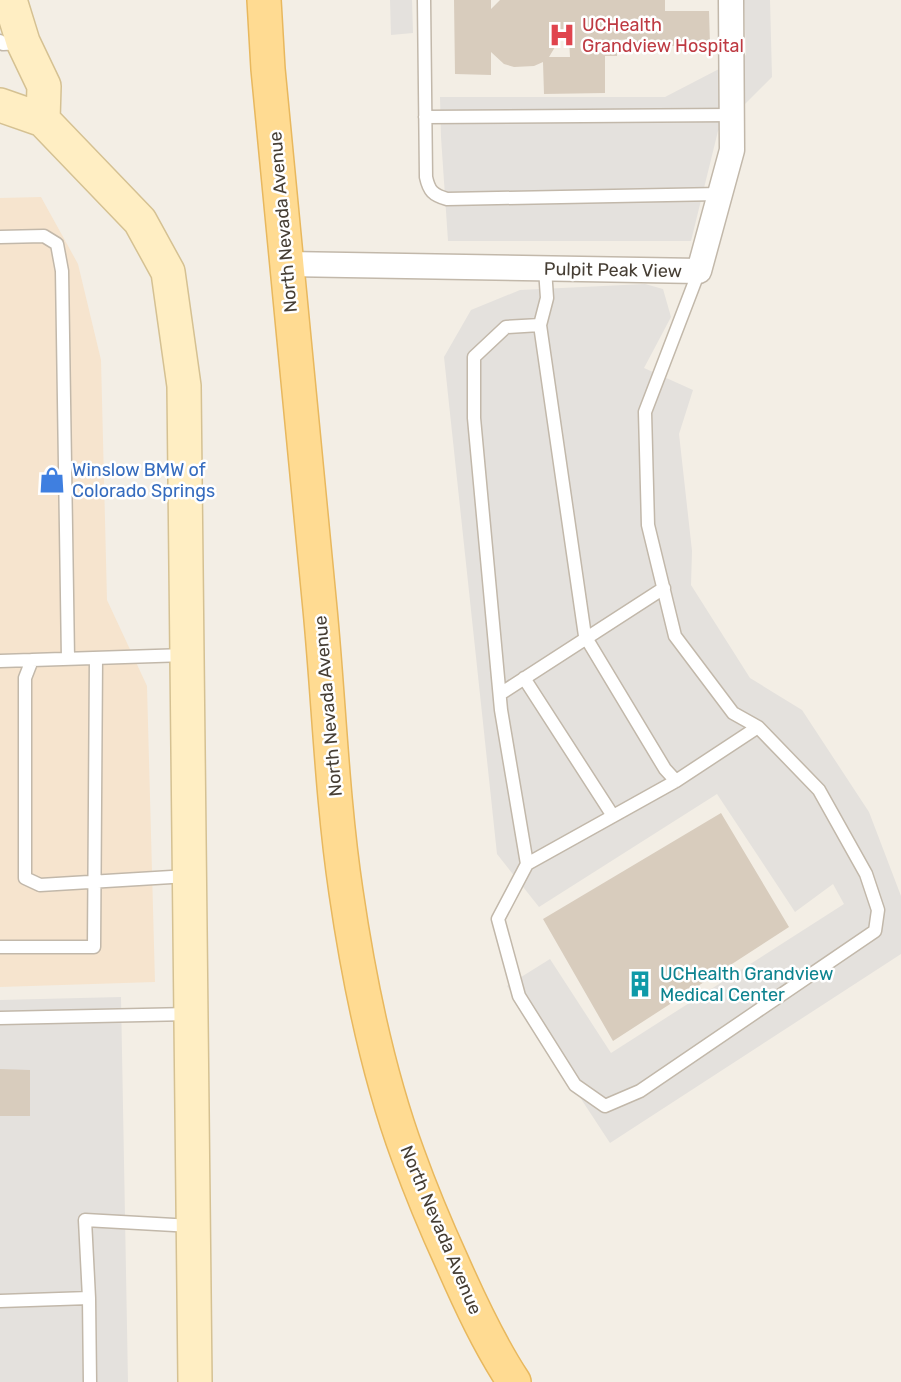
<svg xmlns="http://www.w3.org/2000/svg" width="901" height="1382" font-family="Rubik,sans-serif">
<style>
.commercial{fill:#f6e4ce}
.parking{fill:#e4e1dd}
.building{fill:#d8ccbd;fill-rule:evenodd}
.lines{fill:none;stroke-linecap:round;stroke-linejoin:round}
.service-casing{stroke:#c2b8aa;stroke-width:15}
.minor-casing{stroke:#c2b8aa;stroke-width:27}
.secondary-casing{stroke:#d5c192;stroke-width:36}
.primary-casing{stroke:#e8b85e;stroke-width:36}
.service{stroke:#fff;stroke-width:12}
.minor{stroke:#fff;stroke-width:24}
.secondary{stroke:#ffeec3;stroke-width:33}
.primary{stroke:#ffdb92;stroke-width:33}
.labels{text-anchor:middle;stroke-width:5;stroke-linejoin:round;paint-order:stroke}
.health-label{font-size:18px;fill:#be3a42;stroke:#fff;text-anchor:start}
.street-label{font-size:18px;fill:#463e34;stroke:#fff}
.shop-label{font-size:18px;fill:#366cbe;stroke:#fff;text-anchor:start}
.culture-label{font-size:18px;fill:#0d838f;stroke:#fff;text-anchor:start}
</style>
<rect width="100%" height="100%" fill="#f3eee5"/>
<!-- commercial -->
<path class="commercial" d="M 41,197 L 78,264 L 101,360 L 107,600 L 147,686 L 155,982 L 0,987 L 0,198 Z"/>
<!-- parking -->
<path class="parking" d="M 390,0 L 412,0 L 413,33 L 391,35 Z
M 744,0 L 770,0 L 772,77 L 718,131 L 691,241 L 448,241 L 441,137 L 440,97 L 665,97 L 746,55 Z
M 645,284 L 663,289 L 671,317 L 644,368 L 693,390 L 679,434 L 692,551 L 691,585 L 750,678 L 802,710 L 869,812 L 901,896 L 901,954 L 610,1143 L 507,986 L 550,959 L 611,1053 L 844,904 L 833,884 L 795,912 L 717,794 L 539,907 L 497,854 L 444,357 L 471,310 L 520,290 Z
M 121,997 L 128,1382 L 0,1382 L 0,1000 Z"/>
<!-- building -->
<path class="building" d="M 454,0 L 491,0 L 491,9 L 500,0 L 665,0 L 665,11 L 709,11 L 710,45 L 635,47 L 635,39 L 617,40 L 617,56 L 605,56 L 605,93 L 544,94 L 543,62 L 534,66 L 514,67 L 504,64 L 491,52 L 491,75 L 455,74 ZM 558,39 L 569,39 L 570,57 L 549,57 L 555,47 Z
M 721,813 L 789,927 L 613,1041 L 543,919 Z
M 0,1069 L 30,1070 L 30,1116 L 0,1116 Z"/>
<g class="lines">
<!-- service casing -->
<g class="service-casing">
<path id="service" d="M 424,0 L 426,177 C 429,191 433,195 447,199 L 720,194
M 0,41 L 3,44 L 21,43
M 425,117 L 733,115
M 0,237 L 44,236 L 57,244 L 62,271 L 68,659
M 545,269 L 547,298 L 540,325 L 506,327 L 474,357 L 474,418 L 501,710 L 527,864 L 498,919 L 519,996 L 575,1085 L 605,1106 L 640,1091 L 875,931 L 878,910 L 866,874 L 819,790 L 758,727 L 733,713 L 675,636 L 648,525 L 645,412 L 699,271
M 540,325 L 585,636 L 665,769 L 676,781
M 186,655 L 32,660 L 25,678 L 25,878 L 40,885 L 188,876
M 0,661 L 32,660
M 524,678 L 613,816
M 500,694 L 664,588
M 527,864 L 676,781 L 758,727
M 0,947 L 94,947 L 96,658
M 0,1018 L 190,1014
M 89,1298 L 90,1382
M 0,1301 L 89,1298 L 85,1220 L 192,1226"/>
</g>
<!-- minor casing -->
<g class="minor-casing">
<path id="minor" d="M 287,264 L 699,271 L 732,150 L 731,0"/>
</g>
<!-- secondary casing -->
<g class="secondary-casing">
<path id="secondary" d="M 10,0 L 23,42 L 44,86 L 43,120
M 0,105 L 43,120 L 140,221 L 168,272 L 184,386 L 195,1382"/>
</g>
<!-- primary casing -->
<g class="primary-casing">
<path id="primary" d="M 264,0 L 268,69 C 285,249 303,429 320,609 C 329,703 332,798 346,892 C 359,981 377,1071 408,1155 C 421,1191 436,1227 452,1262 C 470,1303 489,1344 514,1382"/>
</g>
<!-- service -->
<use href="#service" class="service"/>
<!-- minor -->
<use href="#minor" class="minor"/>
<!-- secondary -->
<use href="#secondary" class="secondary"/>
<!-- primary -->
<use href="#primary" class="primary"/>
</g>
<!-- icons -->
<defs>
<g id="hospital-bare" transform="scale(2.07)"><path d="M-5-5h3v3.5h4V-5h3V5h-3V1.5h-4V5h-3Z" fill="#e0444e" stroke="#fff" stroke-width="2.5" paint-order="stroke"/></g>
<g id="shop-bare" transform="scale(2.07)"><path d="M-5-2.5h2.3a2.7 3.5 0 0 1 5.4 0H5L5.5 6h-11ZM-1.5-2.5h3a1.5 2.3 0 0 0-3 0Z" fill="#3f7fe0" stroke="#fff" stroke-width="2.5" paint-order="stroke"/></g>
<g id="building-bare" transform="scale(2.07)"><path d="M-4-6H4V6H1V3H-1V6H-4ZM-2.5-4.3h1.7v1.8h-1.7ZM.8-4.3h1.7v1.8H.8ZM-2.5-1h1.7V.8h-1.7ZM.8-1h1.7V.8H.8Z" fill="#0f9aa8" stroke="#fff" stroke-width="2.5" paint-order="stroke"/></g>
</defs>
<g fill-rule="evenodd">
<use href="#hospital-bare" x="562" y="35"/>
<use href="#shop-bare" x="52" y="480"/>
<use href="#building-bare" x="640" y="984"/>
</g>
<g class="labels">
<!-- health labels -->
<g class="health-label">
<text x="582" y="31">UCHealth<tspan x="582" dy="21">Grandview Hospital</tspan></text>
</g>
<!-- street labels -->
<g class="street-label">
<text transform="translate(283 222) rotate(-95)" y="6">North Nevada Avenue</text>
<text transform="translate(613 270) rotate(1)" y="6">Pulpit Peak View</text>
<text transform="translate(328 706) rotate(-95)" y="6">North Nevada Avenue</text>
<text transform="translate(441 1230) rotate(67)" y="6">North Nevada Avenue</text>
</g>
<!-- shop labels -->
<g class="shop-label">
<text x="72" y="476">Winslow BMW of<tspan x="72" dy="21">Colorado Springs</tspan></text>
</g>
<!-- culture labels -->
<g class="culture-label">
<text x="660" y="980">UCHealth Grandview<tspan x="660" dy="21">Medical Center</tspan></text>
</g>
</g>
</svg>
